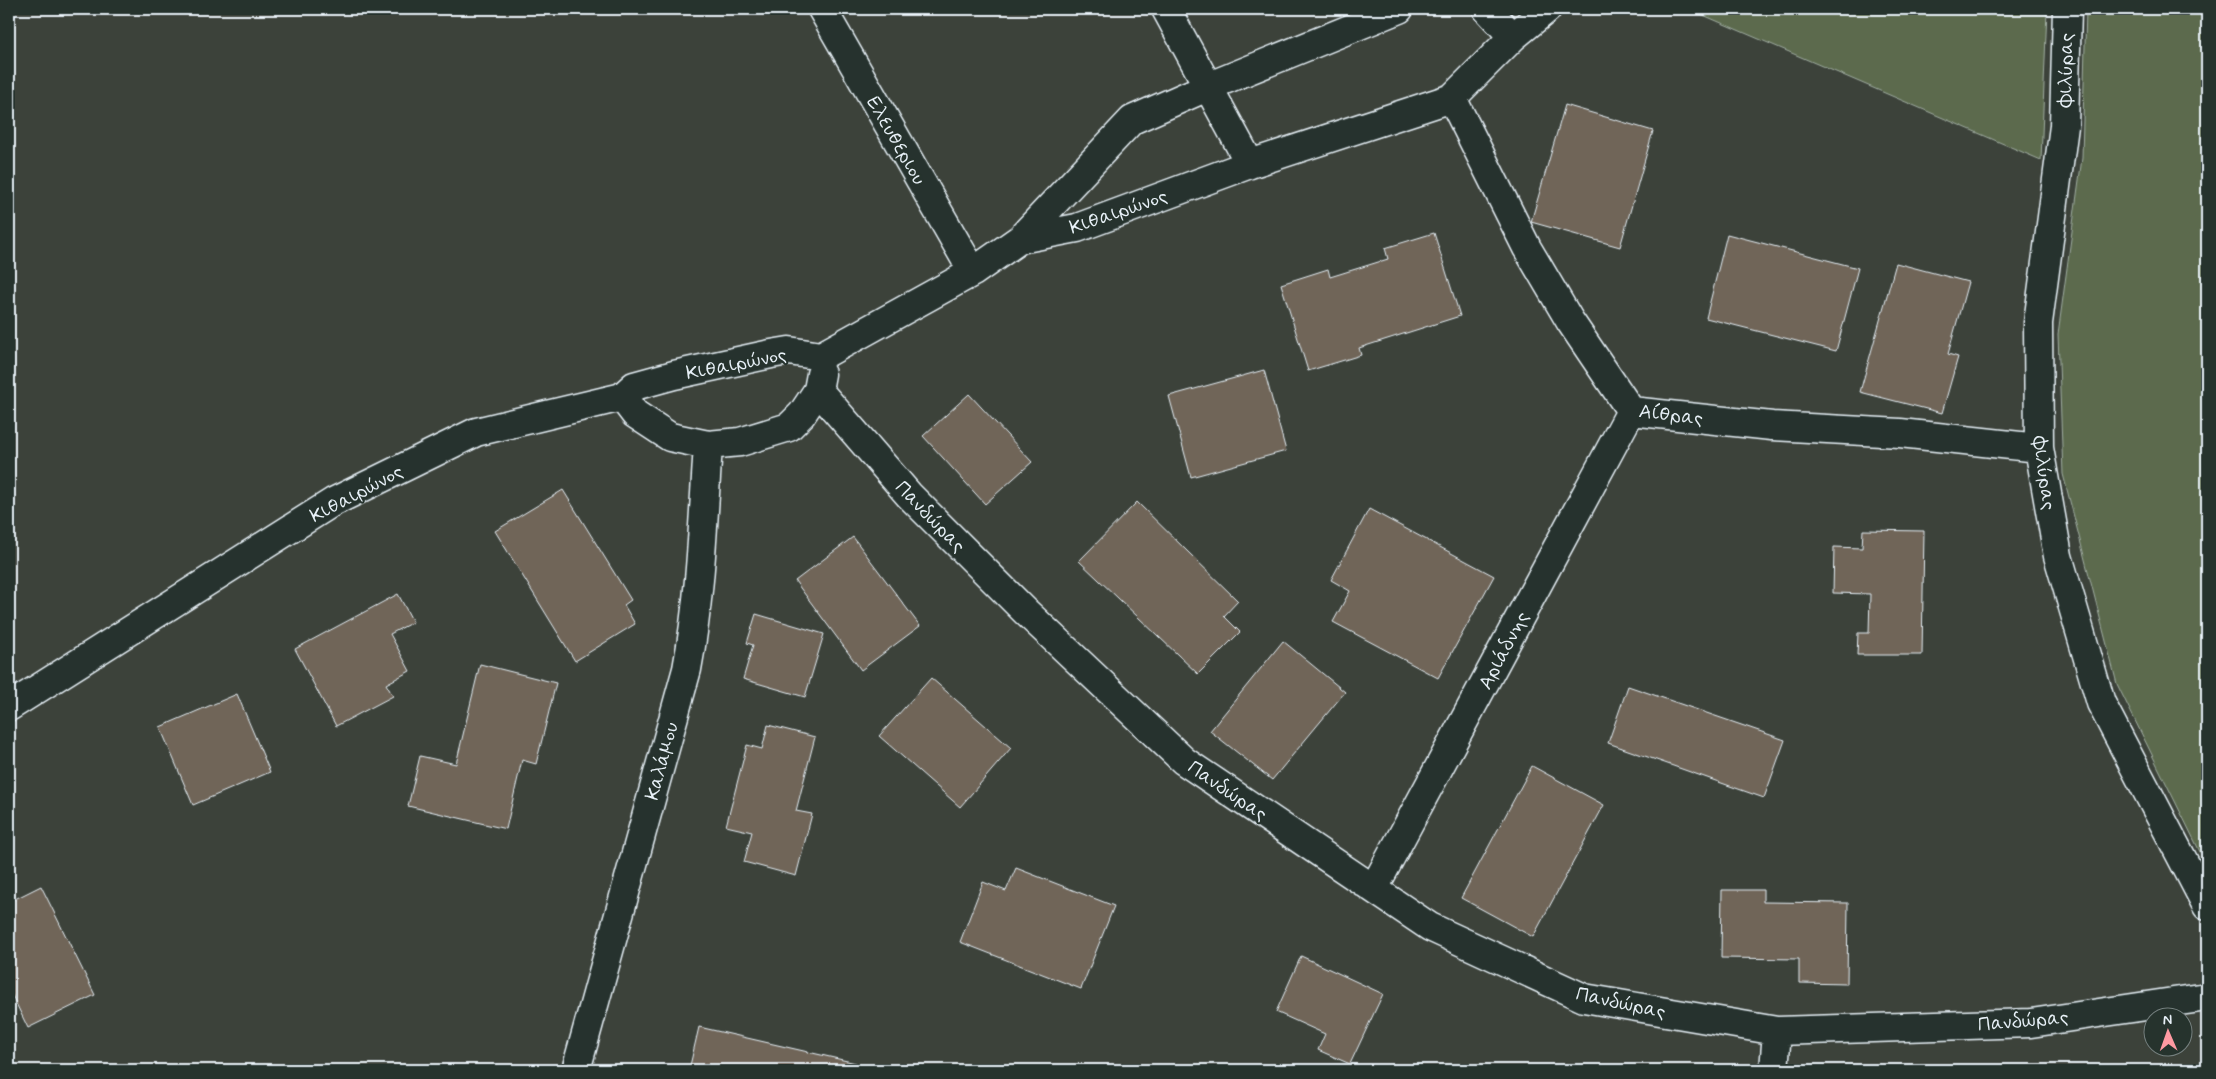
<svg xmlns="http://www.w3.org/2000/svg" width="2216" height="1079" font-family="Mynerve,sans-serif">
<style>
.green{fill:#5b6b4e;stroke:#a2aea3}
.building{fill:#6f6558;stroke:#e8f1f8}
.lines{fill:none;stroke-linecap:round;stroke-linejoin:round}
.minor-casing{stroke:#e8f1f8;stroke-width:31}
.minor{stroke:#26332d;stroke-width:28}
.labels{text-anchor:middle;stroke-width:4;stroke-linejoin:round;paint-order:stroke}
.street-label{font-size:20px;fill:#e8f1f8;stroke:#26332d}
</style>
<rect width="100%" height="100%" fill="#3c423a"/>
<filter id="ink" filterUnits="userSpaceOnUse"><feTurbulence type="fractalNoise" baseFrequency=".02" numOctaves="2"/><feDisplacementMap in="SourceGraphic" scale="10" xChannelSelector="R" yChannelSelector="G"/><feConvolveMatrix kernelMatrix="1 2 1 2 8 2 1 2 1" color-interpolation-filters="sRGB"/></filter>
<g filter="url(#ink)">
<!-- green -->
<path class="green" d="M 1689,9 L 2047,9 L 2041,160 Z
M 2086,9 L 2207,9 L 2207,866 L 2117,684 L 2063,474 L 2058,334 L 2082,158 Z"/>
<!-- building -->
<path class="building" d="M 1565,105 L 1653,131 L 1620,247 L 1531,222 Z
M 1434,233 L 1460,316 L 1359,348 L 1361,355 L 1308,371 L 1281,284 L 1328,269 L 1330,277 L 1388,259 L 1385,248 Z
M 1727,234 L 1858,268 L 1836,351 L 1706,318 Z
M 1896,263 L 1968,282 L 1948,354 L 1958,357 L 1942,413 L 1860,392 Z
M 1264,370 L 1286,451 L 1191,477 L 1169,396 Z
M 969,394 L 1032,462 L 985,504 L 923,436 Z
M 563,490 L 631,600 L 624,605 L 635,624 L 575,661 L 495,531 Z
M 1137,502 L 1238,601 L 1224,616 L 1240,632 L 1198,674 L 1079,561 Z
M 1369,509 L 1494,576 L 1438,678 L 1333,622 L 1350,591 L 1331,580 Z
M 1863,530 L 1924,531 L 1922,655 L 1857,655 L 1858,633 L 1869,633 L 1870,594 L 1833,593 L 1834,547 L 1862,548 Z
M 853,537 L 920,626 L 861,670 L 795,581 Z
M 398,594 L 413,622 L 390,634 L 410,671 L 386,684 L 393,696 L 336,726 L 295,649 Z
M 756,614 L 824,634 L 805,697 L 743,679 L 753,645 L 747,643 Z
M 1283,641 L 1345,692 L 1272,780 L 1210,731 Z
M 480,664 L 556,683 L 536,764 L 522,760 L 506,829 L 408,806 L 420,756 L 456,764 Z
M 931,678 L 1011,748 L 960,807 L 879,736 Z
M 1628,686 L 1785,740 L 1764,798 L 1608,743 Z
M 237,694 L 270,772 L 193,805 L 160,727 Z
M 768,725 L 815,737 L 796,811 L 812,814 L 796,876 L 744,862 L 752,832 L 726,826 L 747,745 L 762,749 Z
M 1532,766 L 1604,805 L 1533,937 L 1461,898 Z
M 1016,868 L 1114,906 L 1081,989 L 960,942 L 983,882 L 1006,891 Z
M 41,886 L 95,995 L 28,1028 L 9,989 L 9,902 Z
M 1722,890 L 1763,890 L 1763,902 L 1848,903 L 1847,984 L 1799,983 L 1799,959 L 1721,958 Z
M 1301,956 L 1383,994 L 1350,1064 L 1318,1050 L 1325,1034 L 1276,1012 Z
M 699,1027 L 856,1063 L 854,1070 L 689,1070 Z"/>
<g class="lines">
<!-- minor casing -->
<g class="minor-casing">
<path id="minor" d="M 822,9 L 973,272
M 1166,9 L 1250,164
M 1487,9 L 1513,37
M 2067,9 L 2064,126 L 2038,323 L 2039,448 L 2058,556 L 2101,703 L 2207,906
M 1452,98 L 1527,248 L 1570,321 L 1631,411 L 1772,426 L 1900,433 L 2039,448
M 1020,239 L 1132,120 L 1207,87 L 1399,9
M 818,390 L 909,495 L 1026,612 L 1184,761 L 1430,927 L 1584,998 L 1777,1031 L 2031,1023 L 2207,997
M 622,397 L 635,414 L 670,437 L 708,445 L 740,442 L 789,427 L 802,414 L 818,390 L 821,374
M 9,707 L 333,502 L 476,432 L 622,397 L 634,386 L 674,375 L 771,354 L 789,351 L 821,356 L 973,272 L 1020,239 L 1077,228 L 1250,164 L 1452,98 L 1513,37 L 1547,9
M 1374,888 L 1631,411
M 576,1070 L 687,669 C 701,595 703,520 708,445
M 1774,1070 L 1777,1031"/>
</g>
<!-- minor -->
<use href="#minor" class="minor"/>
</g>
</g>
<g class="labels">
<!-- street labels -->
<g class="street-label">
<text transform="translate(2065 70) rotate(-89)" y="7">Φιλύρας</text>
<text transform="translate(897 140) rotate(60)" y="7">Ελευθεριου</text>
<text transform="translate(1118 211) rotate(-19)" y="7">Κιθαιρώνος</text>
<text transform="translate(736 363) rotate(-11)" y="7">Κιθαιρώνος</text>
<text transform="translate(1671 414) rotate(7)" y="7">Αίθρας</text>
<text transform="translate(2045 473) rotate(82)" y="7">Φιλύρας</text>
<text transform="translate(356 493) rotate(-28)" y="7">Κιθαιρώνος</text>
<text transform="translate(931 516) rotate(46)" y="7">Πανδώρας</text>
<text transform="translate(1503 650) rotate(-62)" y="7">Αριάδνης</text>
<text transform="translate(661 761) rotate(-75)" y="7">Καλάμου</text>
<text transform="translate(1228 790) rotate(34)" y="7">Πανδώρας</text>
<text transform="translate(1621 1002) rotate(12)" y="7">Πανδώρας</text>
<text transform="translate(2023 1020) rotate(-5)" y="7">Πανδώρας</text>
</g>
</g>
<!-- margin -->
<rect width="2216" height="1079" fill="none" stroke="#26332d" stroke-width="30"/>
<rect x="15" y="15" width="2186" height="1049" fill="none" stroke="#e8f1f8" stroke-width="2" filter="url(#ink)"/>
<!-- north arrow -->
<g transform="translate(2168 1032) rotate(358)"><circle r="24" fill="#26332d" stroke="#747f7e"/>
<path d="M0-4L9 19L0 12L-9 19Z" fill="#ff9aa2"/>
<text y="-8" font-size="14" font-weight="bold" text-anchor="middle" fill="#e8f1f8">N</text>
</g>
</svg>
